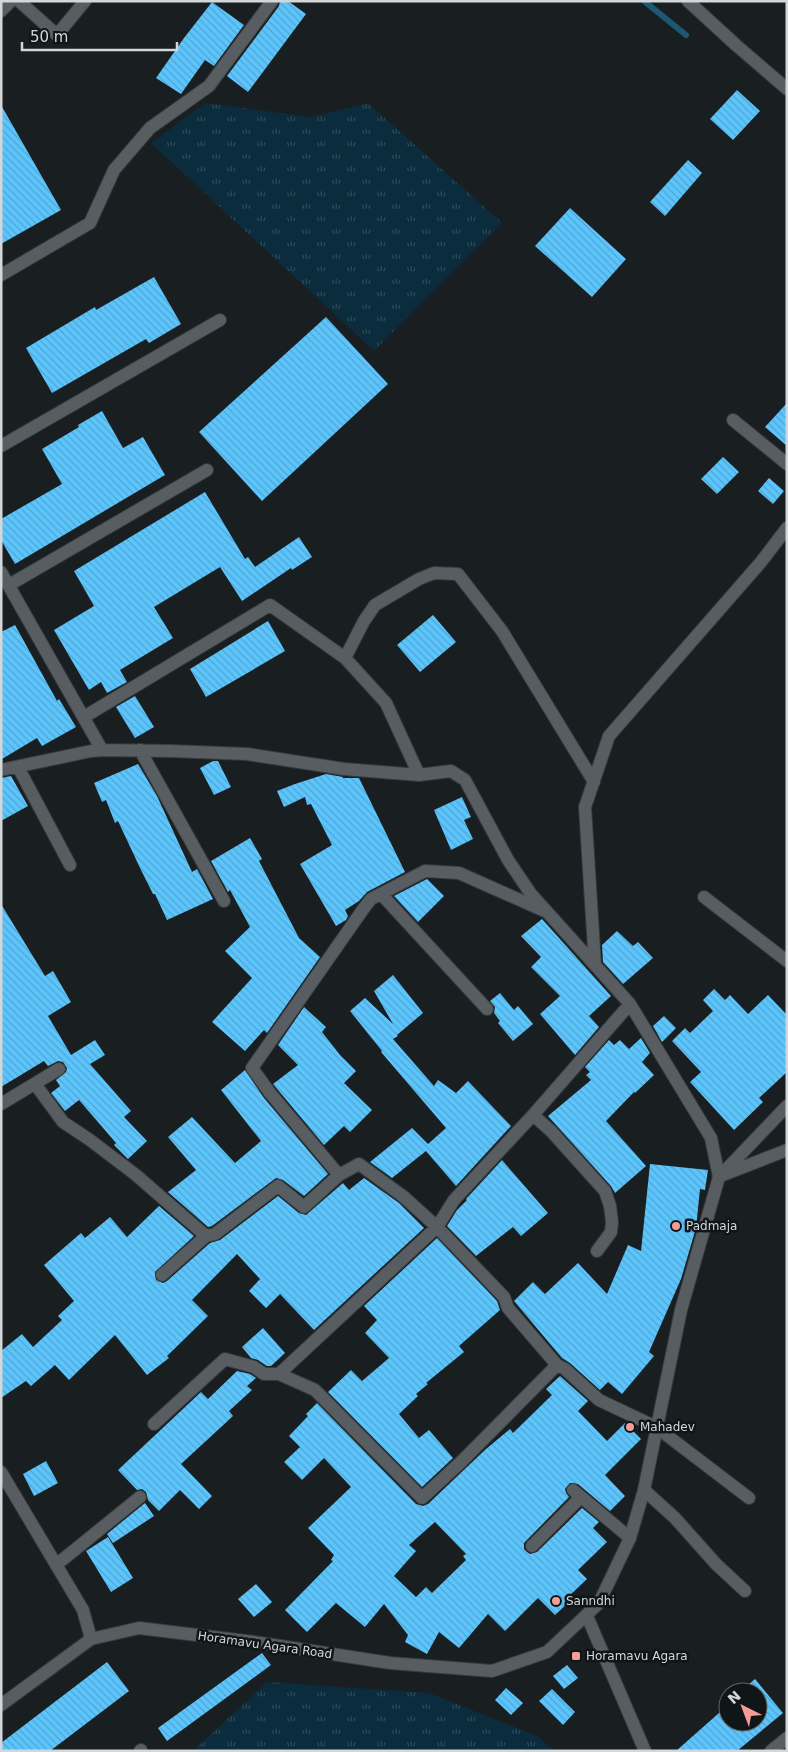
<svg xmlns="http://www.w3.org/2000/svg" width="788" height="1752" font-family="'DejaVu Sans',sans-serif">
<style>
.grass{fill:url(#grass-tufts)}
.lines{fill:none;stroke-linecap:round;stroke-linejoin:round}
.stream{stroke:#1d5774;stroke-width:6}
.building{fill:url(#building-back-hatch);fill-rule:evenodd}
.street-casing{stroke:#373a3d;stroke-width:14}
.secondary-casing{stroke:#373a3d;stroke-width:14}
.street{stroke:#575d60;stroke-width:12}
.secondary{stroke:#575d60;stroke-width:12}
.poi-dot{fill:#f59c95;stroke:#101518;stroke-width:2}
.labels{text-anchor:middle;stroke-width:5;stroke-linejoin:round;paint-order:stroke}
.poi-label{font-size:12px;fill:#d4d7da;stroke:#101518;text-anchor:start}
.street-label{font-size:12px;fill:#d4d7da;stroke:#101518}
</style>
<defs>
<pattern id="grass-tufts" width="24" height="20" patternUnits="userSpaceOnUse" patternTransform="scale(1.25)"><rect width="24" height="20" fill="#0b2c3c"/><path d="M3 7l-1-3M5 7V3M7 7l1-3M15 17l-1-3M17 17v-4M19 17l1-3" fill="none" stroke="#2e4a58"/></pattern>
<pattern id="building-back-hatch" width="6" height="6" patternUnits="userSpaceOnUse" patternTransform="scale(1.25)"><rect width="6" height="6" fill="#5bc5fd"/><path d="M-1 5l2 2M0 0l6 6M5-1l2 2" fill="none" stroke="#54a4ce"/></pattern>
</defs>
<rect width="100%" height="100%" fill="#191e21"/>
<!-- grass -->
<path class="grass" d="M 205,103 L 310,117 L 368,103 L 502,223 L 374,351 L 151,143 Z
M 267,1682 L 429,1693 L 539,1737 L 554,1751 L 193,1751 Z"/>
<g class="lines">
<!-- stream -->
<path class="stream" d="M 644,1 L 686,35"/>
</g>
<!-- building -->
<path class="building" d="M 280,1 L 288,1 L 306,14 L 248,92 L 227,76 L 279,6 Z
M 212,2 L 244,25 L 214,66 L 205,60 L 181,94 L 156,78 L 184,38 Z
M 737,90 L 760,111 L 733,140 L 710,119 Z
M 1,105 L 61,210 L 1,244 Z
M 688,160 L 702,173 L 665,216 L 650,202 Z
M 570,208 L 626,259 L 592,297 L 535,246 Z
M 154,277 L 181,324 L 149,343 L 146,339 L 52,393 L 26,348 L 95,307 L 96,310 Z
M 326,317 L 388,384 L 262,501 L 199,432 Z
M 787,403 L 787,446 L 765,427 Z
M 102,411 L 123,448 L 143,437 L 165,475 L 15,564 L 1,540 L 1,519 L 62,484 L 42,449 L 79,427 L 78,425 Z
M 723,457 L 739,472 L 717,494 L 701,479 Z
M 769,478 L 784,491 L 773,504 L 758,491 Z
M 205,492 L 245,559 L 248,557 L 255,567 L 299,537 L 312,557 L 292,570 L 291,568 L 242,601 L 220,567 L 154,607 L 173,638 L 120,670 L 127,682 L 107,693 L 101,682 L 89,690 L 54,630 L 94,606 L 74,571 Z
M 433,615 L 456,642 L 420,672 L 397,645 Z
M 268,621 L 285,651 L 206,697 L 190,669 Z
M 15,625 L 57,701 L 59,699 L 76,727 L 42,746 L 37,738 L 2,759 L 3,761 L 1,762 L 1,632 Z
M 135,696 L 154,727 L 135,738 L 116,707 Z
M 213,761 L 218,761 L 231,787 L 214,795 L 200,768 Z
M 138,764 L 157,796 L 192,872 L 197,869 L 213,899 L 167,920 L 155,894 L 153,894 L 141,870 L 118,821 L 115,823 L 106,800 L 102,802 L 94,783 Z
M 326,774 L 343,777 L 343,778 L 359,778 L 405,872 L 367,892 L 359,901 L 345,910 L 348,916 L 346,920 L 336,926 L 300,864 L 332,845 L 311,804 L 307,805 L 305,797 L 284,807 L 277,791 L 295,784 Z
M 11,776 L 28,806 L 1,821 L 1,778 Z
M 462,797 L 471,817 L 464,820 L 473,839 L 451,850 L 434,810 Z
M 250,838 L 262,859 L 259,861 L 299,938 L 320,957 L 267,1033 L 264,1030 L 245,1051 L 212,1022 L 252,978 L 225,951 L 250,927 L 230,890 L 228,892 L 211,861 Z
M 427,879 L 444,896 L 418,922 L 394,896 Z
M 1,904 L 45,976 L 53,971 L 71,1002 L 48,1016 L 71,1055 L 95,1040 L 105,1055 L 90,1064 L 131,1111 L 124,1117 L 147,1141 L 128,1159 L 114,1145 L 116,1143 L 79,1100 L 65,1111 L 51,1093 L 60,1086 L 56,1080 L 66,1072 L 67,1068 L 63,1062 L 58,1061 L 48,1066 L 44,1061 L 1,1087 Z
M 542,919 L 611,996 L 589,1016 L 599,1027 L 575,1055 L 540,1014 L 560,996 L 531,967 L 541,957 L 521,936 Z
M 617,931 L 633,946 L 638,942 L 653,958 L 623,984 L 603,962 L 602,945 Z
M 393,975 L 423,1013 L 397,1035 L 398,1036 L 393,1039 L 434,1086 L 438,1080 L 456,1093 L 468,1081 L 511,1126 L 456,1186 L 426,1151 L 392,1178 L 370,1162 L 412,1128 L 428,1144 L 446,1128 L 381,1052 L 382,1051 L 350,1011 L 365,998 L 393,1024 L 374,991 Z
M 714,989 L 725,1000 L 730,995 L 748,1014 L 768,995 L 787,1015 L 787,1072 L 759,1098 L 763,1102 L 734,1130 L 690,1082 L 701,1072 L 672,1041 L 685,1028 L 690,1033 L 713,1011 L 703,1000 Z
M 500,993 L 514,1010 L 518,1006 L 533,1024 L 513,1041 L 498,1023 L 500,1021 L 494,1013 L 495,1007 L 490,1001 Z
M 304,1007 L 326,1027 L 322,1032 L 340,1055 L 356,1071 L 344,1083 L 372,1110 L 350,1132 L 344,1126 L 324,1145 L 273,1084 L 298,1065 L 278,1045 Z
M 664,1016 L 676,1028 L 662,1042 L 653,1026 Z
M 641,1038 L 650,1053 L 642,1062 L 654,1075 L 635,1093 L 634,1092 L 606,1121 L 646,1166 L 615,1193 L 611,1186 L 548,1116 L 591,1080 L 586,1075 L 590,1072 L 585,1067 L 609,1040 L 614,1045 L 620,1040 L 629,1049 Z
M 245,1070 L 264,1098 L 328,1174 L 304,1196 L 283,1180 L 276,1178 L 212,1226 L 208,1227 L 168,1192 L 196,1170 L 168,1137 L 192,1117 L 235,1163 L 261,1141 L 221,1090 Z
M 502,1160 L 548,1213 L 521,1236 L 513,1227 L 476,1256 L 447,1226 L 457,1210 L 467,1200 L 466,1199 Z
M 650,1164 L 708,1170 L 705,1190 L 700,1189 L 696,1228 L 681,1279 L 649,1352 L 654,1356 L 622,1394 L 608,1382 L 600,1390 L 570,1363 L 562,1358 L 514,1301 L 533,1282 L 545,1294 L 578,1263 L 607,1294 L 628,1245 L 641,1251 Z
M 364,1178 L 399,1203 L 424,1228 L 314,1330 L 280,1294 L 266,1308 L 249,1291 L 260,1279 L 237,1254 L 192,1300 L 208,1316 L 167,1356 L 169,1358 L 147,1375 L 115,1335 L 69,1380 L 55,1365 L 31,1386 L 26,1381 L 1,1398 L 1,1351 L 22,1334 L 33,1347 L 62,1320 L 58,1316 L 74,1301 L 44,1265 L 81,1233 L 85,1238 L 110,1217 L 127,1237 L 159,1206 L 194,1236 L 155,1272 L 156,1280 L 163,1283 L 167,1281 L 210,1243 L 220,1240 L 278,1196 L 299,1213 L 306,1215 L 343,1183 L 349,1190 Z
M 437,1238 L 497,1301 L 500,1310 L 459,1346 L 464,1352 L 426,1383 L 428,1384 L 416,1394 L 418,1396 L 399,1414 L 419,1438 L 429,1430 L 453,1458 L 422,1487 L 328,1392 L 351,1370 L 362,1381 L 389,1358 L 365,1333 L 377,1320 L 364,1306 Z
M 263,1328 L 285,1353 L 271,1366 L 267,1366 L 258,1360 L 251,1358 L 242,1347 Z
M 237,1371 L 250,1374 L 256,1378 L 247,1386 L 252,1390 L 229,1411 L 233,1416 L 181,1464 L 212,1496 L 199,1509 L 180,1490 L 159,1511 L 148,1500 L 146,1492 L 142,1489 L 137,1490 L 118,1470 L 201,1392 L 208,1399 Z
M 560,1376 L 588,1401 L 578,1411 L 607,1441 L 625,1423 L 641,1439 L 605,1475 L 625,1496 L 610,1511 L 578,1484 L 570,1483 L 565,1489 L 566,1493 L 569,1497 L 524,1543 L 524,1549 L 527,1552 L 530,1554 L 537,1552 L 582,1508 L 599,1522 L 593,1528 L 607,1542 L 578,1570 L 587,1579 L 566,1599 L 569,1602 L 555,1615 L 538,1598 L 505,1631 L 488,1614 L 459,1648 L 439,1632 L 427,1654 L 405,1642 L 408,1635 L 384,1604 L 365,1627 L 336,1603 L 307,1632 L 285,1610 L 333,1561 L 331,1560 L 334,1555 L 308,1528 L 351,1487 L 324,1458 L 302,1480 L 284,1462 L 300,1447 L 289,1436 L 308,1416 L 306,1414 L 317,1403 L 416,1504 L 423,1506 L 428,1504 L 486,1449 L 510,1429 L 513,1433 L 552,1395 L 546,1389 ZM 435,1522 L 466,1554 L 463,1556 L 466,1560 L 432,1593 L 426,1587 L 416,1597 L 394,1576 L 416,1551 L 409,1545 Z
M 46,1461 L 58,1483 L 34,1496 L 23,1474 Z
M 145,1503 L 154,1516 L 113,1543 L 107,1534 Z
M 108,1537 L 133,1578 L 111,1592 L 86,1551 Z
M 256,1584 L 272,1602 L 254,1617 L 238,1599 Z
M 262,1653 L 271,1665 L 167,1741 L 158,1728 Z
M 107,1662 L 129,1691 L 50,1751 L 1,1751 L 1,1743 Z
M 567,1665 L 578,1678 L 564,1689 L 553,1676 Z
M 755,1679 L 783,1713 L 737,1751 L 676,1751 L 728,1705 L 728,1722 L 758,1722 L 758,1692 L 740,1692 Z
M 506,1688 L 523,1703 L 511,1715 L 495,1700 Z
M 552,1689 L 575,1712 L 563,1725 L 539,1701 Z"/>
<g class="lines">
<!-- street casing -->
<g class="street-casing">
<path id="street" d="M 19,1 L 57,35 L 85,1
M 688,1 L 736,45 L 787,89
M 1,11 L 11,1
M 1,275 L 90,223 L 114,170 L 150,128 L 209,86 L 272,1
M 733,420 L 787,464
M 1,446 L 220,320
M 1,572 L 102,750 L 91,751 L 1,770
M 9,585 L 207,470
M 345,658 L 364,621 L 375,605 L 419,579 L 434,573 L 458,574 L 502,631 L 594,782
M 84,717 L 270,605 L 345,658 L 386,703 L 419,775
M 102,750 L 171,751 L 247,754 L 344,769 L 419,775 L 451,771 L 465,780 L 508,860 L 531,894 L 630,1004 L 711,1138 L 719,1177
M 140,750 L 224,901
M 18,767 L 70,865
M 381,894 L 487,1009
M 704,897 L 787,961
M 547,912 L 459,873 L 425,871 L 371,899 L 364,908 L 252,1068 L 270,1093 L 339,1175 L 359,1164 L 404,1197 L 437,1227 L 504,1297 L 508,1308 L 557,1365 L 565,1369 L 599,1400 L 656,1427 L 749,1498
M 595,965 L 585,807 L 609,736 L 761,562 L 787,528
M 35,1084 L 63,1122 L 90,1140 L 136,1175 L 206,1236 L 215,1234 L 278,1186 L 304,1207 L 339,1175
M 1,1104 L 59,1069
M 533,1115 L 551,1131 L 605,1191 L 610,1206 L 612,1222 L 611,1232 L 597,1251
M 162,1275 L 206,1236
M 279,1374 L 315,1390 L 422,1498 L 462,1461 L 557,1365
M 154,1424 L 225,1359 L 254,1367 L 264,1374 L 279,1374 L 437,1227 L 454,1200 L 533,1115 L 630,1004
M 1,1472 L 83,1610 L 91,1639
M 573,1490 L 630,1538
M 644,1490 L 675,1518 L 716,1564 L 745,1591
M 532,1546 L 581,1497
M 56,1565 L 140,1497
M 140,1751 L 141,1750
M 771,1751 L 787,1738"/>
</g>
<!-- secondary casing -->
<g class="secondary-casing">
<path id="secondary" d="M 723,1175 L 787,1150
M 587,1616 L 645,1751
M 1,1705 L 91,1639 L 139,1628 L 254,1642 L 390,1663 L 492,1671 L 547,1652 L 599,1603 L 630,1538 L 644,1490 L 681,1310 L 719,1177 L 787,1106"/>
</g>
<!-- street -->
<use href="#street" class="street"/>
<!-- secondary -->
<use href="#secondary" class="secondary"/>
</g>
<!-- markers -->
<g class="poi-dot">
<circle cx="676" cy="1226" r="5"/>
<circle cx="630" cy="1427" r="5"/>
<circle cx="556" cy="1601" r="5"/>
<rect x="571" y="1651" width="10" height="10" rx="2.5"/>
</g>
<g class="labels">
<!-- poi labels -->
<g class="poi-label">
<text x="686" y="1230">Padmaja</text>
<text x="640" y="1431">Mahadev</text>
<text x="566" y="1605">Sanndhi</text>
<text x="586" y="1660">Horamavu Agara</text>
</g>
<!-- street labels -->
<g class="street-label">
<text transform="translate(265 1645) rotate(8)" y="4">Horamavu Agara Road</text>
</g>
</g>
<!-- border -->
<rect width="788" height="1752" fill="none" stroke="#d4d7da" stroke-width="5"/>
<!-- north arrow -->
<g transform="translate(743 1707) rotate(318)"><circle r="24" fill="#101518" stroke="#5e6366"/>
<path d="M0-4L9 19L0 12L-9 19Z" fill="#f59c95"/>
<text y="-8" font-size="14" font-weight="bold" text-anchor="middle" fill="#d4d7da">N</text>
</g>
<!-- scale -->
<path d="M22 42v8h155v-8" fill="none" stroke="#d4d7da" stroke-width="2.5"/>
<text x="30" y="42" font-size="15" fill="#d4d7da" stroke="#101518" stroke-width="4" paint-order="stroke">50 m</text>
</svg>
